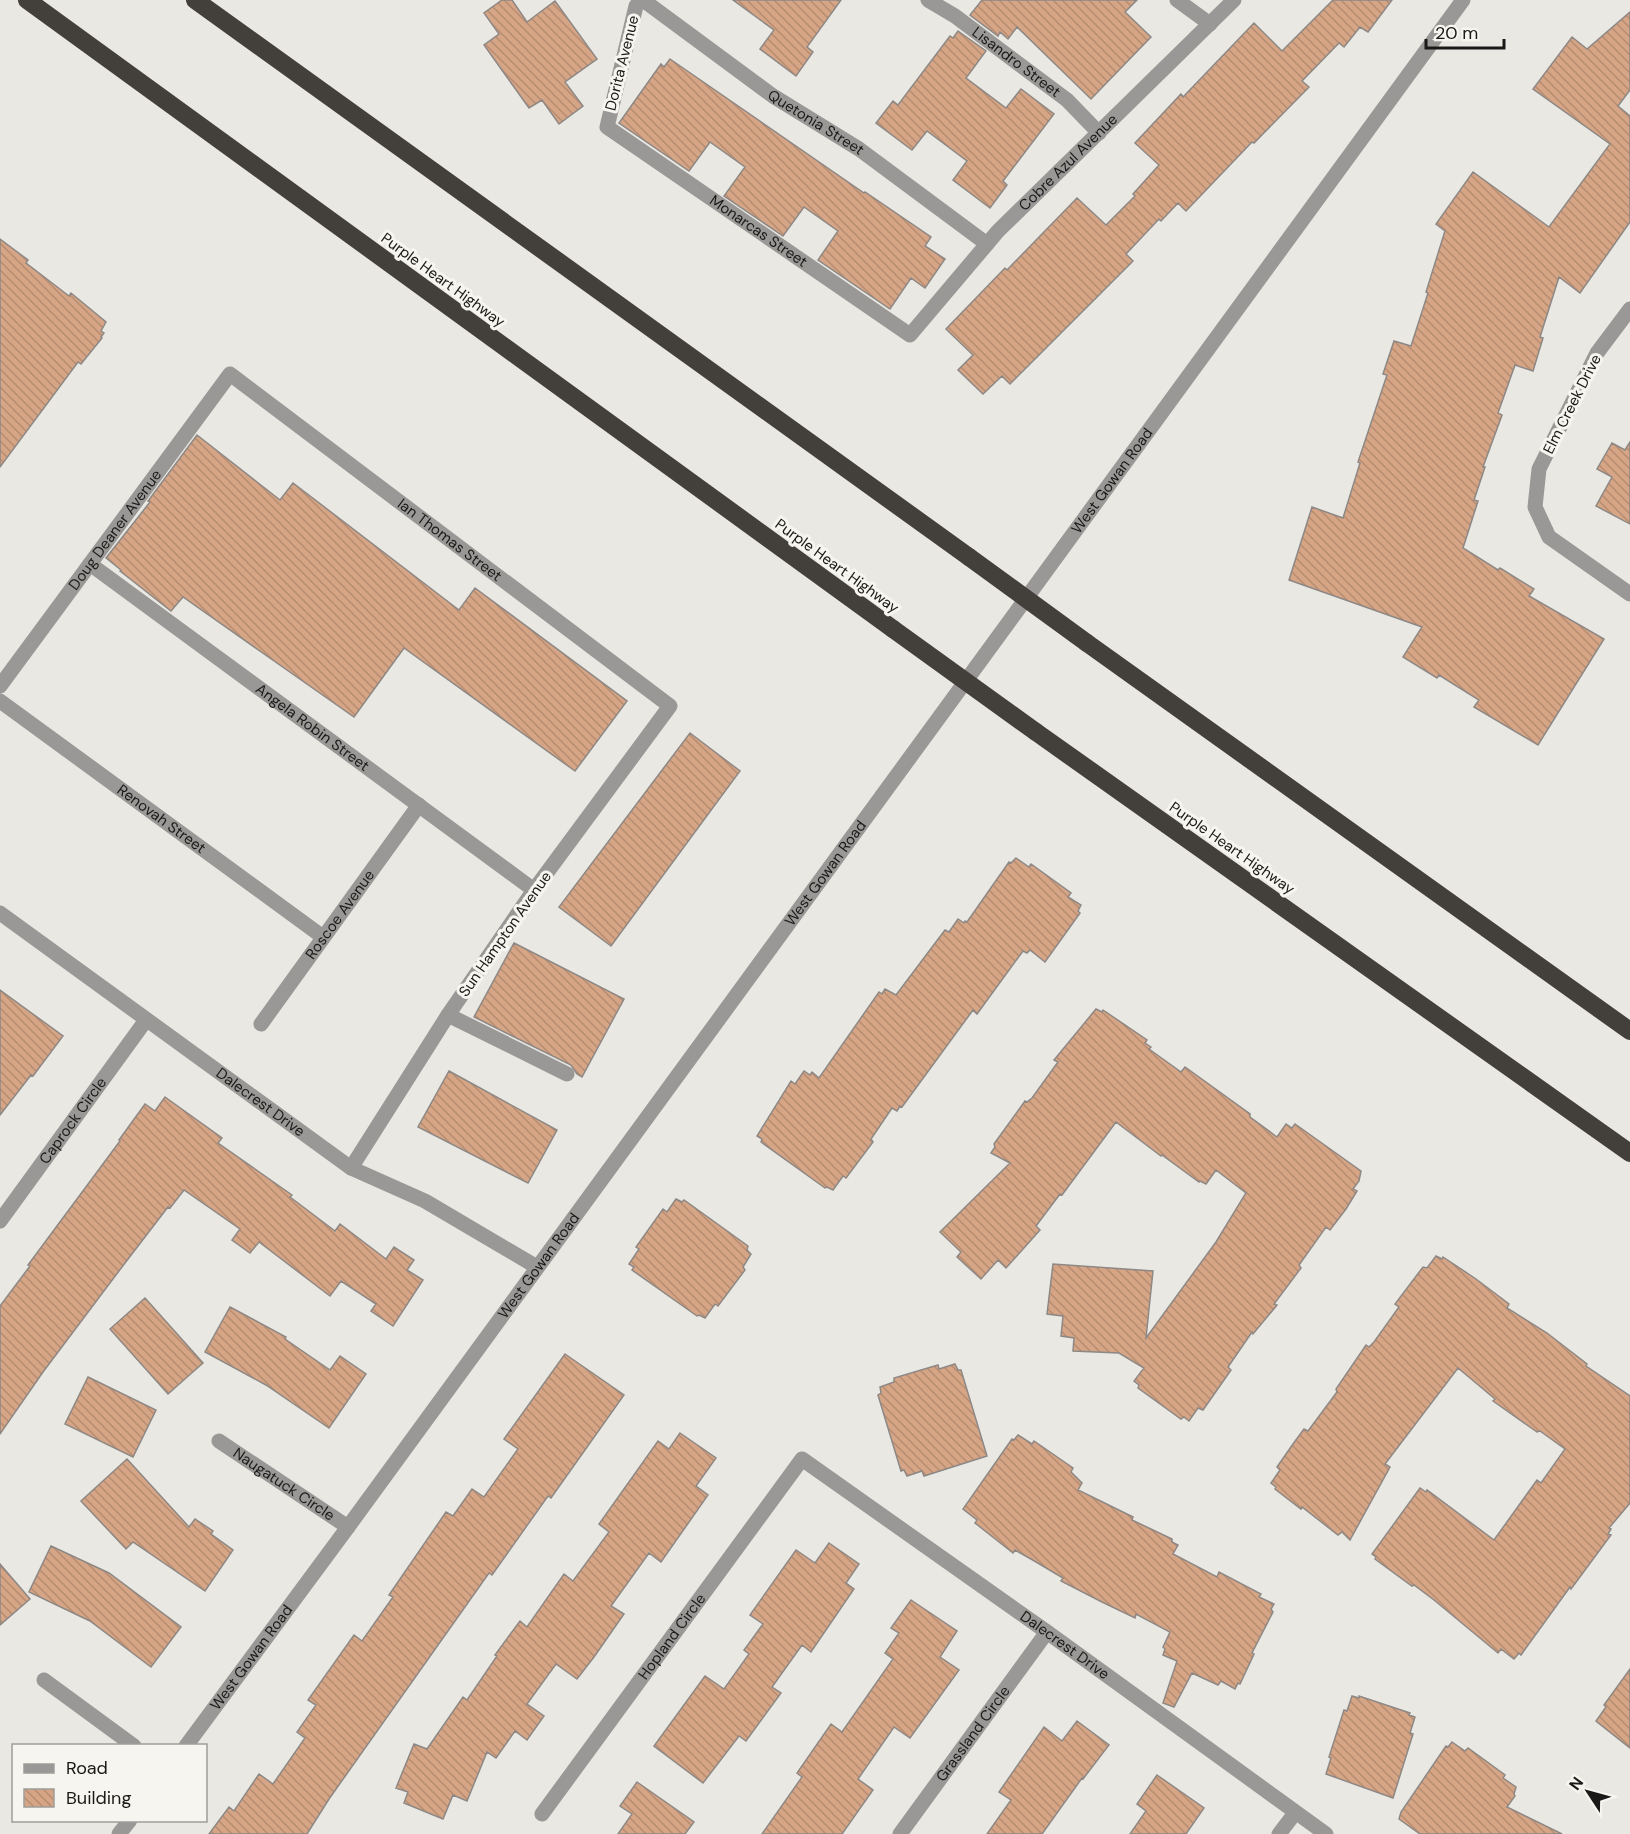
<svg xmlns="http://www.w3.org/2000/svg" width="1630" height="1834" font-family="'DM Sans',sans-serif">
<style>
.building{fill:url(#building-back-hatch);stroke:#8d8885;stroke-width:1.5}
.lines{fill:none;stroke-linecap:round;stroke-linejoin:round}
.minor{stroke:#999896;stroke-width:15}
.tertiary{stroke:#999896;stroke-width:15}
.motorway{stroke:#43403c;stroke-width:18}
.motorway-bridge{stroke:#43403c;stroke-width:18}
.labels{text-anchor:middle;stroke-width:6;stroke-linejoin:round;paint-order:stroke}
.street-label{font-size:15px;fill:#1a1917;stroke:#f7f5ef}
</style>
<defs>
<pattern id="building-back-hatch" width="6" height="6" patternUnits="userSpaceOnUse" patternTransform="scale(1.5)"><rect width="6" height="6" fill="#d6a585"/><path d="M-1 5l2 2M0 0l6 6M5-1l2 2" fill="none" stroke="#b78d72"/></pattern>
</defs>
<rect width="100%" height="100%" fill="#eae8e2"/>
<!-- building -->
<path class="building" d="M 502,0 L 512,0 L 527,22 L 555,1 L 597,59 L 565,82 L 583,106 L 559,124 L 542,100 L 529,108 L 484,45 L 499,34 L 484,13 Z
M 733,0 L 841,0 L 807,47 L 813,52 L 796,76 L 760,49 L 774,30 Z
M 982,0 L 1137,0 L 1125,12 L 1151,37 L 1091,99 L 1017,27 L 1008,39 L 1000,32 L 998,36 L 970,15 Z
M 1333,0 L 1392,0 L 1368,32 L 1360,27 L 1344,47 L 1339,43 L 1302,81 L 1309,87 L 1254,143 L 1252,142 L 1186,211 L 1178,203 L 1161,221 L 1159,219 L 1126,254 L 1133,261 L 1010,384 L 1002,376 L 983,394 L 958,370 L 973,355 L 946,329 L 1005,268 L 1007,270 L 1077,198 L 1106,225 L 1135,196 L 1133,194 L 1159,165 L 1135,143 L 1181,94 L 1183,97 L 1254,23 L 1282,51 Z
M 1630,12 L 1630,90 L 1618,106 L 1630,116 L 1630,222 L 1580,293 L 1559,277 L 1540,337 L 1543,338 L 1533,371 L 1515,365 L 1498,413 L 1502,415 L 1483,467 L 1485,467 L 1474,500 L 1478,501 L 1463,548 L 1498,570 L 1500,568 L 1534,589 L 1529,596 L 1604,639 L 1538,745 L 1474,707 L 1479,700 L 1439,675 L 1437,678 L 1403,657 L 1422,627 L 1289,580 L 1312,507 L 1343,518 L 1360,463 L 1358,462 L 1387,375 L 1383,374 L 1394,341 L 1411,346 L 1428,293 L 1426,292 L 1445,231 L 1436,224 L 1473,172 L 1549,227 L 1610,144 L 1533,89 L 1572,37 L 1587,49 Z
M 958,31 L 986,51 L 966,78 L 1006,108 L 1021,89 L 1054,114 L 1003,181 L 1007,185 L 990,208 L 953,180 L 967,161 L 927,131 L 912,150 L 876,123 L 893,101 L 898,105 L 950,36 L 953,38 Z
M 670,59 L 864,193 L 865,192 L 931,237 L 925,246 L 945,259 L 925,288 L 911,278 L 890,309 L 818,260 L 838,231 L 804,207 L 783,236 L 724,196 L 745,167 L 710,142 L 689,171 L 619,123 L 661,64 L 664,67 Z
M 0,239 L 28,260 L 26,263 L 69,296 L 71,293 L 106,322 L 101,331 L 104,333 L 101,337 L 102,338 L 81,364 L 78,362 L 0,467 Z
M 197,435 L 280,500 L 293,483 L 459,610 L 475,588 L 627,701 L 575,771 L 404,648 L 354,717 L 183,597 L 171,611 L 120,571 L 121,570 L 106,558 L 150,502 L 148,501 Z
M 1630,442 L 1630,524 L 1596,506 L 1612,477 L 1597,469 L 1612,443 L 1625,450 Z
M 690,733 L 740,771 L 611,946 L 559,907 Z
M 1016,858 L 1029,867 L 1031,864 L 1071,893 L 1068,897 L 1081,905 L 1078,911 L 1080,913 L 1045,962 L 1030,950 L 1027,953 L 1023,951 L 977,1014 L 973,1010 L 902,1107 L 900,1106 L 897,1111 L 892,1108 L 871,1139 L 873,1142 L 846,1178 L 843,1176 L 833,1190 L 827,1187 L 825,1188 L 761,1142 L 762,1139 L 757,1136 L 791,1081 L 795,1084 L 804,1071 L 810,1075 L 812,1072 L 819,1078 L 879,992 L 882,994 L 885,989 L 896,995 L 945,930 L 949,932 L 958,919 L 964,923 L 965,921 L 967,922 L 1009,862 L 1011,863 Z
M 514,943 L 624,999 L 582,1077 L 577,1074 L 571,1065 L 474,1017 Z
M 0,990 L 63,1036 L 33,1076 L 31,1075 L 0,1115 Z
M 1096,1009 L 1102,1012 L 1103,1010 L 1147,1040 L 1145,1043 L 1151,1047 L 1149,1049 L 1181,1072 L 1185,1067 L 1250,1114 L 1250,1117 L 1277,1137 L 1286,1124 L 1292,1128 L 1295,1124 L 1361,1171 L 1359,1181 L 1353,1189 L 1357,1191 L 1346,1209 L 1330,1230 L 1326,1227 L 1299,1265 L 1301,1268 L 1274,1304 L 1277,1305 L 1253,1334 L 1252,1332 L 1228,1367 L 1231,1370 L 1203,1410 L 1198,1408 L 1189,1421 L 1184,1417 L 1181,1419 L 1138,1388 L 1139,1385 L 1134,1381 L 1144,1368 L 1119,1353 L 1073,1351 L 1074,1338 L 1061,1336 L 1063,1316 L 1047,1314 L 1053,1264 L 1153,1271 L 1146,1338 L 1216,1242 L 1246,1193 L 1216,1170 L 1206,1184 L 1200,1181 L 1199,1182 L 1162,1155 L 1161,1156 L 1116,1122 L 1062,1195 L 1060,1194 L 1036,1226 L 1040,1230 L 1006,1268 L 998,1260 L 981,1279 L 957,1257 L 961,1252 L 940,1232 L 1010,1163 L 991,1153 L 995,1147 L 994,1144 L 1025,1101 L 1027,1102 L 1032,1098 L 1058,1062 L 1054,1060 Z
M 449,1071 L 557,1130 L 528,1183 L 418,1127 Z
M 165,1097 L 222,1138 L 218,1143 L 292,1195 L 290,1197 L 335,1231 L 340,1224 L 386,1259 L 394,1247 L 414,1260 L 407,1270 L 423,1280 L 393,1326 L 371,1311 L 376,1304 L 341,1281 L 330,1296 L 259,1242 L 250,1253 L 232,1240 L 240,1229 L 184,1190 L 170,1208 L 168,1207 L 125,1263 L 43,1372 L 0,1434 L 0,1306 L 30,1266 L 28,1265 L 120,1141 L 119,1140 L 145,1104 L 155,1111 Z
M 676,1199 L 682,1202 L 684,1200 L 748,1246 L 747,1250 L 751,1254 L 743,1267 L 745,1270 L 718,1306 L 715,1304 L 705,1318 L 699,1315 L 697,1316 L 632,1270 L 634,1267 L 629,1264 L 639,1249 L 636,1247 L 663,1209 L 667,1212 Z
M 1436,1256 L 1442,1259 L 1443,1257 L 1476,1279 L 1509,1304 L 1507,1308 L 1547,1333 L 1587,1364 L 1586,1366 L 1630,1396 L 1630,1503 L 1609,1528 L 1611,1529 L 1608,1534 L 1611,1535 L 1571,1589 L 1570,1587 L 1521,1655 L 1519,1653 L 1514,1659 L 1501,1649 L 1498,1653 L 1434,1600 L 1414,1585 L 1412,1586 L 1375,1559 L 1376,1557 L 1372,1554 L 1420,1488 L 1426,1492 L 1427,1490 L 1494,1540 L 1537,1480 L 1541,1483 L 1565,1449 L 1540,1431 L 1537,1432 L 1493,1401 L 1495,1399 L 1458,1368 L 1385,1464 L 1390,1467 L 1350,1540 L 1342,1532 L 1338,1535 L 1302,1507 L 1301,1509 L 1275,1489 L 1276,1487 L 1271,1483 L 1280,1470 L 1277,1467 L 1293,1444 L 1304,1429 L 1308,1431 L 1337,1392 L 1336,1389 L 1366,1345 L 1369,1347 L 1374,1342 L 1399,1307 L 1395,1304 L 1423,1267 L 1427,1268 Z
M 145,1298 L 203,1363 L 168,1394 L 110,1329 Z
M 230,1307 L 286,1337 L 285,1339 L 330,1370 L 340,1356 L 366,1374 L 329,1428 L 266,1385 L 205,1352 Z
M 565,1354 L 624,1395 L 551,1498 L 548,1496 L 492,1575 L 489,1573 L 329,1799 L 307,1834 L 209,1834 L 229,1807 L 234,1811 L 259,1774 L 273,1784 L 305,1738 L 297,1732 L 316,1705 L 308,1700 L 354,1635 L 362,1641 L 393,1597 L 389,1595 L 446,1512 L 453,1516 L 472,1489 L 484,1497 L 518,1449 L 504,1439 Z
M 955,1364 L 958,1370 L 961,1370 L 987,1456 L 924,1476 L 922,1471 L 907,1476 L 904,1470 L 901,1471 L 878,1395 L 881,1393 L 880,1387 L 894,1382 L 894,1378 L 938,1365 L 939,1369 Z
M 88,1377 L 156,1410 L 133,1457 L 65,1424 Z
M 680,1433 L 716,1458 L 696,1486 L 708,1495 L 661,1562 L 649,1553 L 611,1606 L 624,1614 L 594,1657 L 577,1679 L 556,1664 L 527,1704 L 544,1716 L 527,1740 L 515,1731 L 496,1758 L 487,1752 L 467,1801 L 453,1795 L 443,1819 L 404,1803 L 408,1792 L 396,1788 L 414,1744 L 427,1749 L 463,1697 L 467,1700 L 497,1656 L 495,1655 L 520,1621 L 527,1627 L 564,1574 L 573,1581 L 609,1532 L 599,1524 L 658,1441 L 669,1449 Z
M 1018,1435 L 1032,1444 L 1034,1441 L 1073,1468 L 1071,1472 L 1082,1483 L 1078,1490 L 1133,1517 L 1132,1520 L 1172,1539 L 1172,1542 L 1178,1545 L 1173,1554 L 1217,1577 L 1219,1572 L 1261,1594 L 1259,1597 L 1274,1604 L 1271,1609 L 1273,1612 L 1252,1653 L 1254,1654 L 1240,1684 L 1238,1683 L 1235,1689 L 1221,1681 L 1218,1685 L 1192,1673 L 1174,1707 L 1163,1703 L 1177,1661 L 1163,1655 L 1165,1649 L 1163,1647 L 1170,1632 L 1136,1614 L 1135,1618 L 1102,1602 L 1061,1581 L 1063,1578 L 1031,1559 L 1015,1550 L 1013,1553 L 975,1523 L 977,1520 L 963,1509 L 1012,1439 L 1014,1440 Z
M 127,1459 L 189,1527 L 195,1519 L 213,1531 L 211,1534 L 233,1550 L 205,1591 L 133,1542 L 126,1549 L 81,1501 Z
M 829,1543 L 859,1564 L 846,1583 L 854,1589 L 811,1652 L 802,1645 L 772,1687 L 781,1693 L 746,1741 L 739,1736 L 703,1783 L 654,1746 L 705,1676 L 724,1689 L 749,1654 L 744,1650 L 763,1624 L 750,1615 L 796,1550 L 815,1563 Z
M 51,1546 L 109,1573 L 181,1627 L 151,1667 L 90,1621 L 29,1592 Z
M 0,1564 L 30,1599 L 0,1625 Z
M 911,1600 L 957,1631 L 940,1657 L 959,1670 L 910,1738 L 894,1727 L 858,1779 L 873,1790 L 842,1834 L 762,1834 L 802,1777 L 797,1773 L 831,1724 L 842,1732 L 893,1659 L 885,1653 L 899,1633 L 891,1628 Z
M 1630,1669 L 1630,1748 L 1596,1721 L 1606,1707 L 1604,1705 Z
M 1352,1696 L 1359,1698 L 1359,1696 L 1410,1713 L 1409,1715 L 1415,1717 L 1410,1733 L 1413,1734 L 1393,1798 L 1326,1774 L 1331,1758 L 1329,1757 L 1344,1710 L 1347,1711 Z
M 1077,1721 L 1109,1745 L 1083,1779 L 1082,1778 L 1042,1834 L 987,1834 L 1011,1800 L 999,1792 L 1044,1727 L 1062,1741 Z
M 1452,1742 L 1465,1751 L 1468,1748 L 1505,1775 L 1503,1778 L 1516,1787 L 1514,1794 L 1515,1796 L 1507,1807 L 1562,1834 L 1420,1834 L 1399,1819 L 1401,1812 L 1446,1746 L 1448,1747 Z
M 1157,1775 L 1204,1808 L 1186,1834 L 1130,1834 L 1146,1811 L 1137,1804 Z
M 637,1782 L 694,1822 L 685,1834 L 618,1834 L 632,1814 L 620,1806 Z"/>
<g class="lines">
<!-- minor -->
<g class="minor">
<path id="s1" d="M 641,0 L 636,6 L 607,127 L 910,335 L 998,231 L 1234,0"/>
<path id="s2" d="M 643,0 L 773,96 L 859,149 L 987,244"/>
<path id="s3" d="M 928,0 L 955,16 L 1067,100 L 1099,133"/>
<path d="M 1177,0 L 1210,24"/>
<path d="M 1630,309 L 1597,353 L 1539,469 L 1535,507 L 1549,537 L 1630,594"/>
<path id="s4" d="M 90,564 L 534,890"/>
<path id="s5" d="M 0,686 L 230,374 L 670,706 L 534,890 L 448,1015 L 351,1168"/>
<path id="s6" d="M 0,701 L 323,937"/>
<path id="s7" d="M 0,913 L 351,1168 L 425,1201 L 537,1267"/>
<path d="M 448,1015 L 567,1074"/>
<path id="s8" d="M 261,1024 L 419,805"/>
<path id="s9" d="M 0,1221 L 146,1020"/>
<path id="s10" d="M 219,1441 L 348,1527"/>
<path d="M 44,1680 L 134,1746"/>
<path id="s11" d="M 542,1814 L 802,1459 L 1047,1632 L 1326,1834"/>
<path id="s12" d="M 900,1834 L 1047,1632"/>
<path d="M 1279,1834 L 1295,1813"/>
</g>
<!-- tertiary -->
<g class="tertiary">
<path id="s13" d="M 186,1746 L 348,1527 L 1463,0"/>
<path d="M 119,1834 L 130,1820"/>
</g>
<!-- motorway -->
<path class="motorway" d="M 27,0 L 893,629
M 195,0 L 969,557
M 1087,643 L 1630,1031
M 1036,732 L 1630,1153"/>
<!-- motorway-bridge -->
<path class="motorway-bridge" d="M 969,557 L 1087,643
M 893,629 L 1036,732"/>
</g>
<g class="labels">
<!-- street labels -->
<g class="street-label">
<text dy="5" stroke="none"><textPath href="#s3" startOffset="108">Lisandro Street</textPath></text>
<text transform="translate(622 63) rotate(-76)" y="5">Dorita Avenue</text>
<text dy="5" stroke="none"><textPath href="#s2" startOffset="212">Quetonia Street</textPath></text>
<text dy="5" stroke="none"><textPath href="#s1" startOffset="734">Cobre Azul Avenue</textPath></text>
<text dy="5" stroke="none"><textPath href="#s1" startOffset="316">Monarcas Street</textPath></text>
<text transform="translate(443 280) rotate(36)" y="5">Purple Heart Highway</text>
<text transform="translate(1572 404) rotate(-63)" y="5">Elm Creek Drive</text>
<text dy="5" stroke="none"><textPath href="#s13" startOffset="1568">West Gowan Road</textPath></text>
<text dy="5" stroke="none"><textPath href="#s5" startOffset="194">Doug Deaner Avenue</textPath></text>
<text dy="5" stroke="none"><textPath href="#s5" startOffset="663">Ian Thomas Street</textPath></text>
<text transform="translate(837 566) rotate(36)" y="5">Purple Heart Highway</text>
<text dy="5" stroke="none"><textPath href="#s4" startOffset="276">Angela Robin Street</textPath></text>
<text dy="5" stroke="none"><textPath href="#s6" startOffset="200">Renovah Street</textPath></text>
<text transform="translate(1232 848) rotate(35)" y="5">Purple Heart Highway</text>
<text dy="5" stroke="none"><textPath href="#s13" startOffset="1082">West Gowan Road</textPath></text>
<text dy="5" stroke="none"><textPath href="#s8" startOffset="135">Roscoe Avenue</textPath></text>
<text transform="translate(505 934) rotate(-55)" y="5">Sun Hampton Avenue</text>
<text dy="5" stroke="none"><textPath href="#s7" startOffset="322">Dalecrest Drive</textPath></text>
<text dy="5" stroke="none"><textPath href="#s9" startOffset="124">Caprock Circle</textPath></text>
<text dy="5" stroke="none"><textPath href="#s13" startOffset="596">West Gowan Road</textPath></text>
<text dy="5" stroke="none"><textPath href="#s10" startOffset="78">Naugatuck Circle</textPath></text>
<text dy="5" stroke="none"><textPath href="#s11" startOffset="220">Hopland Circle</textPath></text>
<text dy="5" stroke="none"><textPath href="#s11" startOffset="762">Dalecrest Drive</textPath></text>
<text dy="5" stroke="none"><textPath href="#s13" startOffset="110">West Gowan Road</textPath></text>
<text dy="5" stroke="none"><textPath href="#s12" startOffset="124">Grassland Circle</textPath></text>
</g>
</g>
<!-- legend -->
<rect x="12" y="1744" width="195" height="78" fill="#f7f5ef" stroke="#9f9d99" stroke-width="1.5"/>
<rect x="24" y="1764" width="30" height="9" fill="#999896" stroke="#9f9d99" stroke-width="1.5"/>
<text x="66" y="1774" font-size="18" fill="#1a1917">Road</text>
<rect x="24" y="1789" width="30" height="18" fill="url(#building-back-hatch)" stroke="#9f9d99" stroke-width="1.5"/>
<text x="66" y="1804" font-size="18" fill="#1a1917">Building</text>
<!-- north arrow -->
<g transform="translate(1588 1792) rotate(306)" stroke="#f7f5ef" stroke-width="4.5" paint-order="stroke">
<path d="M0-4.5L10 22L0 15L-10 22Z" fill="#1a1917"/>
<text y="-9" font-size="16" font-weight="bold" text-anchor="middle" fill="#1a1917">N</text>
</g>
<!-- scale -->
<path d="M1426 39v9h78v-9" fill="none" stroke="#1a1917" stroke-width="3"/>
<text x="1435" y="39" font-size="18" fill="#1a1917" stroke="#f7f5ef" stroke-width="4.5" paint-order="stroke">20 m</text>
</svg>
